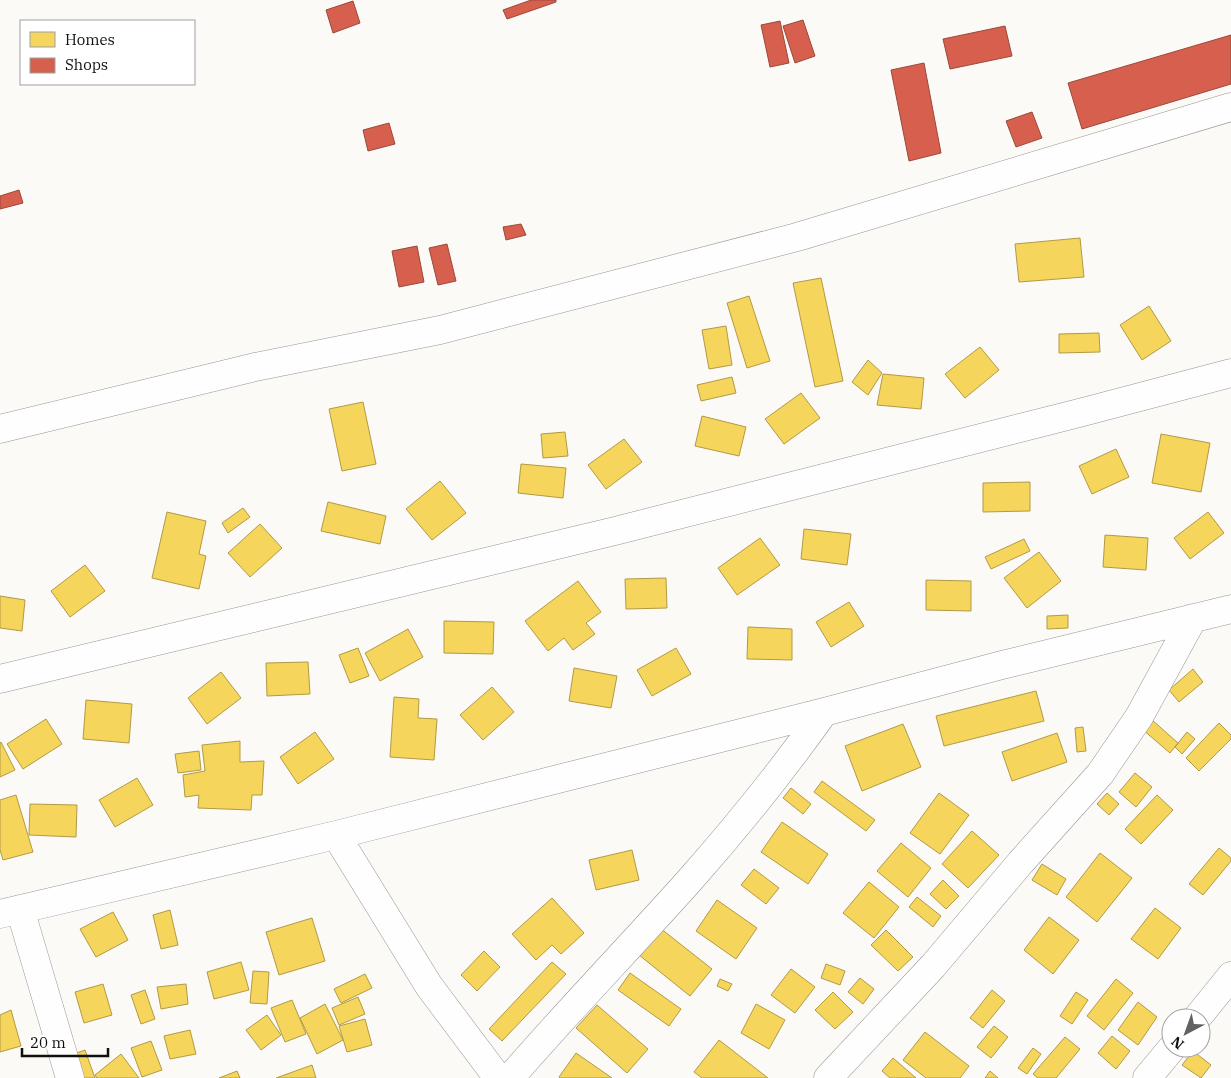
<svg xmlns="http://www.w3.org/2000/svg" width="1231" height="1078" font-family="'IBM Plex Serif',serif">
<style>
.homes{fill:#f6d55c;stroke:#b19a45}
.shops{fill:#d6604d;stroke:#9b483b}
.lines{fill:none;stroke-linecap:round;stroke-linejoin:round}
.minor-casing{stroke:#969594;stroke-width:29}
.minor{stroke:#fffefe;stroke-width:28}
</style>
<rect width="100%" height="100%" fill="#fcfaf6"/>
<!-- homes -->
<path class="homes" d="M 1080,238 L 1084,277 L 1019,282 L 1015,244 Z
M 821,278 L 843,381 L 815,387 L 793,283 Z
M 749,296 L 770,361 L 747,368 L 727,303 Z
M 1149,306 L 1171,341 L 1142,360 L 1120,325 Z
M 726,326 L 732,365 L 709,369 L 702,330 Z
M 1099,333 L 1100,352 L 1059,353 L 1059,334 Z
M 980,347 L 999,370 L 965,398 L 945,374 Z
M 868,360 L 882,373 L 868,395 L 852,382 Z
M 883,374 L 924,378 L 921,409 L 877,405 Z
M 732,377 L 736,393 L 701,401 L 697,385 Z
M 801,393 L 820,418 L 784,444 L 765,419 Z
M 363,402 L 376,464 L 342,471 L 329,409 Z
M 702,416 L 746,427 L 739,456 L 695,446 Z
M 565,432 L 568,456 L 543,458 L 541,434 Z
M 1161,434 L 1210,443 L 1201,492 L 1152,483 Z
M 624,439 L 642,462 L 606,489 L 588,465 Z
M 1116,449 L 1129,477 L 1092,494 L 1079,466 Z
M 521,464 L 566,468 L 563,498 L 518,493 Z
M 440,481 L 466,513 L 432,540 L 406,509 Z
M 1030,482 L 1030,511 L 983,512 L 983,483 Z
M 328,502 L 386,516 L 380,544 L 321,531 Z
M 243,508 L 250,517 L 228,533 L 222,523 Z
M 167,512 L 206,521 L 199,554 L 206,556 L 199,589 L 152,578 Z
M 1208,512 L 1224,533 L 1190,559 L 1174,538 Z
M 260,524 L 282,548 L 250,577 L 228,553 Z
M 804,529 L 851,534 L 847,565 L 801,559 Z
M 1105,535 L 1148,538 L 1146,570 L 1103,567 Z
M 760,538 L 780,565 L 737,595 L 718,568 Z
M 1024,539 L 1030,551 L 991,569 L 985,557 Z
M 1039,552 L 1061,581 L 1027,608 L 1004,578 Z
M 85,565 L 105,591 L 70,617 L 51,591 Z
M 666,578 L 667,608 L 626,609 L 625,579 Z
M 926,580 L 971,581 L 971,611 L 926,610 Z
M 578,581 L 601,612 L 586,623 L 595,634 L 573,650 L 564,638 L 548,651 L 525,621 Z
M 0,596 L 25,600 L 22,631 L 0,628 Z
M 849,602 L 864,626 L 831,647 L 816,622 Z
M 1068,615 L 1068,628 L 1047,629 L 1047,616 Z
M 444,621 L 494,622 L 493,654 L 444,653 Z
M 748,627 L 792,629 L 792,660 L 747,659 Z
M 408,629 L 423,657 L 380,681 L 365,653 Z
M 358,648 L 369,676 L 350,683 L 339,655 Z
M 676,648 L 691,674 L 652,696 L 637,670 Z
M 308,662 L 310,694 L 267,696 L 266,663 Z
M 574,668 L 617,676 L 611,708 L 569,701 Z
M 1193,669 L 1203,682 L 1179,702 L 1169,690 Z
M 221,672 L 241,698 L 207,724 L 188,698 Z
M 492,687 L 514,712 L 483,740 L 460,715 Z
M 1036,691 L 1044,721 L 944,746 L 936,716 Z
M 394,697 L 419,699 L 418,718 L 437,719 L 434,760 L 390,757 Z
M 86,700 L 132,704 L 129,743 L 83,739 Z
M 46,719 L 62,744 L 23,769 L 7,744 Z
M 1151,719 L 1178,743 L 1170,753 L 1142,729 Z
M 1219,723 L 1231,735 L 1231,739 L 1199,771 L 1186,758 Z
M 903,724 L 921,767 L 862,791 L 845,746 Z
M 1083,727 L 1086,751 L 1077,752 L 1075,728 Z
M 315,732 L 334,759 L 298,784 L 280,757 Z
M 1187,732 L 1195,739 L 1182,754 L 1175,747 Z
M 1057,733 L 1067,762 L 1012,781 L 1002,752 Z
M 240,741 L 240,762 L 264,761 L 262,795 L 252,795 L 251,810 L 198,808 L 199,795 L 185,797 L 183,775 L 205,771 L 202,745 Z
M 1,742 L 15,770 L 0,777 L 0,743 Z
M 199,751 L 201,770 L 178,773 L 175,754 Z
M 1135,773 L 1152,787 L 1136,807 L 1119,792 Z
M 137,778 L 153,805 L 115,827 L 99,800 Z
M 822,781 L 875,820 L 866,831 L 814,792 Z
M 791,788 L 811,804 L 803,814 L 783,798 Z
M 939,793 L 969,815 L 940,854 L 910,833 Z
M 1107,793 L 1119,804 L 1109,815 L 1097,804 Z
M 16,795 L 33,852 L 3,860 L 0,850 L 0,800 Z
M 1157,795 L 1173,810 L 1141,844 L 1125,829 Z
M 30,804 L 77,805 L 76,837 L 29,835 Z
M 782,822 L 828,854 L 808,884 L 761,852 Z
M 972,831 L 999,855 L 968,888 L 942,864 Z
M 901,843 L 931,868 L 908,897 L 877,871 Z
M 1219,848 L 1231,858 L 1231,861 L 1203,895 L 1189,884 Z
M 632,850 L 639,880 L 596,890 L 589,860 Z
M 1100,853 L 1132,878 L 1097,922 L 1066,897 Z
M 1042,864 L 1066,879 L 1057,895 L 1032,880 Z
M 754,869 L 779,888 L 766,904 L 741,885 Z
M 943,880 L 959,896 L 946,909 L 930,894 Z
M 869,882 L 899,907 L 874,938 L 843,913 Z
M 917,897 L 941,916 L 933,927 L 909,907 Z
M 552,898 L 584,933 L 561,954 L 552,945 L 536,960 L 512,934 Z
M 717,900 L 757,928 L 736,959 L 696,931 Z
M 1155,908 L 1181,928 L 1158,959 L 1131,939 Z
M 170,910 L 178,945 L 161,949 L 153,915 Z
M 113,912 L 128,940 L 96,957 L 80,929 Z
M 1049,917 L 1079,940 L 1053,974 L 1024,950 Z
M 312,918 L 325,961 L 279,975 L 266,932 Z
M 660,928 L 712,969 L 690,996 L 639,955 Z
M 886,930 L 913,957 L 898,971 L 871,945 Z
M 484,951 L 500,967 L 477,991 L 461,975 Z
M 241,962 L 249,990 L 214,999 L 207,972 Z
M 552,962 L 566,974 L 502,1041 L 489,1029 Z
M 826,964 L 845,971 L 840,985 L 821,978 Z
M 791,969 L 815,987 L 795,1013 L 771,995 Z
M 253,971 L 269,972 L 267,1004 L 250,1003 Z
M 630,973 L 681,1009 L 669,1026 L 618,990 Z
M 365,974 L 372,988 L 341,1003 L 334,989 Z
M 860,978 L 874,989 L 863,1004 L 848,992 Z
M 720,979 L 732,984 L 728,991 L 717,986 Z
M 1116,979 L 1133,993 L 1104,1030 L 1087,1016 Z
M 103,984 L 112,1015 L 84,1023 L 75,992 Z
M 186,984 L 188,1004 L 161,1009 L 157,987 Z
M 145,990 L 155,1019 L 141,1024 L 131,995 Z
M 992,990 L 1005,1001 L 983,1028 L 970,1018 Z
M 833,992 L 853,1012 L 835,1029 L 815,1010 Z
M 1076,992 L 1088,1000 L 1072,1024 L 1060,1016 Z
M 358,997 L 365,1014 L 339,1025 L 332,1008 Z
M 292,1000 L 306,1034 L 285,1042 L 271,1008 Z
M 1138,1002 L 1157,1017 L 1138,1045 L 1118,1030 Z
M 325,1004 L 343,1040 L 317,1054 L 300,1018 Z
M 756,1004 L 785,1020 L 769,1049 L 741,1033 Z
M 597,1005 L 648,1049 L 627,1073 L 576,1028 Z
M 11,1010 L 21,1046 L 0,1052 L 0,1015 Z
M 267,1015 L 281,1035 L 261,1050 L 246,1030 Z
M 365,1019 L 372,1045 L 347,1052 L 339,1026 Z
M 994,1026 L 1008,1037 L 991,1058 L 977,1047 Z
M 190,1030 L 196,1054 L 170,1059 L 164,1036 Z
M 925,1032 L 969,1066 L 960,1078 L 926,1078 L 903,1060 Z
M 1112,1036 L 1130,1051 L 1116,1069 L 1098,1053 Z
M 1065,1037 L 1080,1049 L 1056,1078 L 1038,1078 L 1033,1074 Z
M 719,1040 L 768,1078 L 702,1078 L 694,1072 Z
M 151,1041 L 162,1070 L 142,1077 L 131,1048 Z
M 1033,1048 L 1041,1054 L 1027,1074 L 1018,1068 Z
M 85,1050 L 95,1078 L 75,1078 L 68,1056 Z
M 1193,1051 L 1211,1065 L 1201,1078 L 1182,1065 Z
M 576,1053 L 612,1078 L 560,1078 L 559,1077 Z
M 121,1054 L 139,1078 L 97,1078 L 95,1075 Z
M 893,1058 L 916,1078 L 890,1078 L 882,1071 Z
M 312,1065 L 316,1078 L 276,1078 Z
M 237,1071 L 240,1078 L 219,1078 Z
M 990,1071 L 998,1078 L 985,1078 Z"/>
<!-- shops -->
<path class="shops" d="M 531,0 L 556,0 L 556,2 L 507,19 L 503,10 Z
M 353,1 L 360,23 L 333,33 L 326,10 Z
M 803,20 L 815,56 L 795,63 L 783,26 Z
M 780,21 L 789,63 L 770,67 L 761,25 Z
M 1005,26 L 1012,56 L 950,69 L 943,39 Z
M 1231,35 L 1231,84 L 1082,129 L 1068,83 Z
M 924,63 L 941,153 L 909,161 L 891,70 Z
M 1032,112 L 1042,138 L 1016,147 L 1006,121 Z
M 389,123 L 395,144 L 368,151 L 363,130 Z
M 19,190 L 23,203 L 0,209 L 0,196 Z
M 521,224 L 526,235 L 506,240 L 503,227 Z
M 447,244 L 456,281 L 438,285 L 429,248 Z
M 417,246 L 424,282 L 399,287 L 392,251 Z"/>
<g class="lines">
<!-- minor casing -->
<g class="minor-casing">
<path id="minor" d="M 0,429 L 255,367 L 440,330 L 797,237 L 1231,107
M 0,679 L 615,531 L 1083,412 L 1231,373
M 336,835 L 429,986 L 498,1078
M 20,909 L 70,1078
M 0,914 L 336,835 L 824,712 L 1002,665 L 1231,609
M 1197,1018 L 1231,976
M 510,1078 C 568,1011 630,947 689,881 C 737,827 782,771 824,712
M 828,1078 L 933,966 L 1021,862 L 1100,774 L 1139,717 L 1193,618
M 1147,1078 L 1172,1048"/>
</g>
<!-- minor -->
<use href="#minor" class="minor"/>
</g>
<!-- legend -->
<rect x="20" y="20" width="175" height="65" fill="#ffffff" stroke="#9f9f9f"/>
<rect x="30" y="32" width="25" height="15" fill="#f6d55c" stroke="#9f9f9f"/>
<text x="65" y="45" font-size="15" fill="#101010">Homes</text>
<rect x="30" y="58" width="25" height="15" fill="#d6604d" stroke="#9f9f9f"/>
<text x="65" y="70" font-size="15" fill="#101010">Shops</text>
<!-- north arrow -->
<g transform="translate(1186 1033) rotate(221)"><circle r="24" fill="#ffffff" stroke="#9f9f9f"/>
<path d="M0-4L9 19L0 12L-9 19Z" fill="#636260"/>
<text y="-8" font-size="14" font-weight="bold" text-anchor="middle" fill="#101010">N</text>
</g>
<!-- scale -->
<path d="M22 1048v8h86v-8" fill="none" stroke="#101010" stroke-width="2.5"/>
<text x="30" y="1048" font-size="15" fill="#101010" stroke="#ffffff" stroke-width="4" paint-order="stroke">20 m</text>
</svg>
